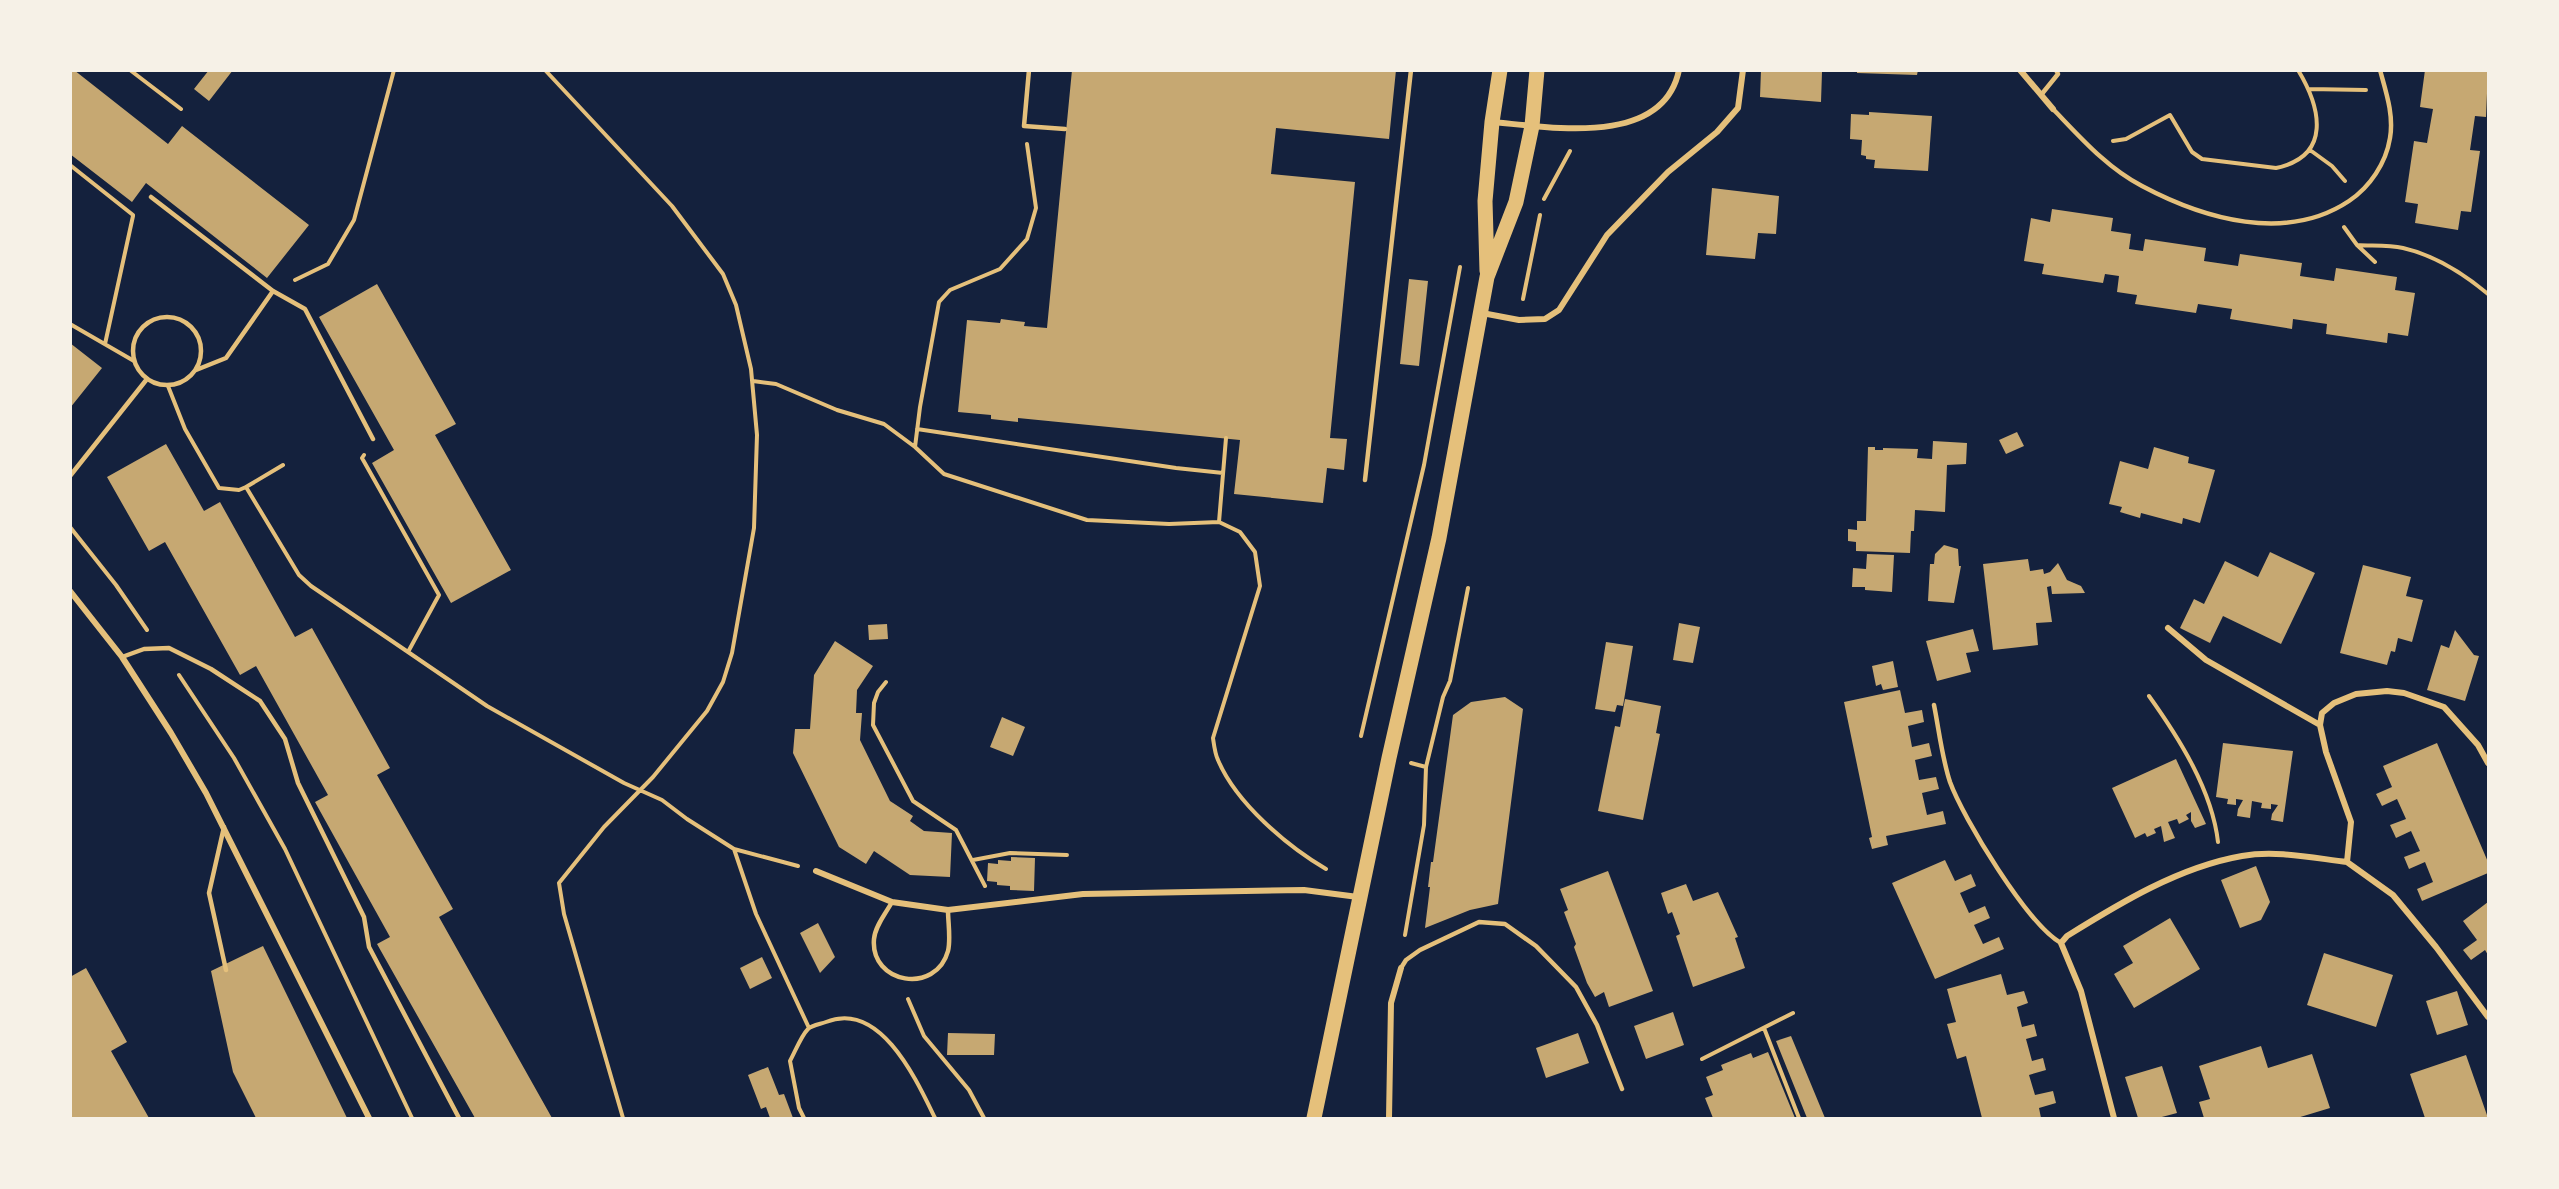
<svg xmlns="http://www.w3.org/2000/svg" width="2559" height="1189" font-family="'DM Sans',sans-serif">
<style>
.building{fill:#c6a872}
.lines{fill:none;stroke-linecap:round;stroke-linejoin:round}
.path{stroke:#e5c07b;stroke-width:4}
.service{stroke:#e5c07b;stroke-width:4.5}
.minor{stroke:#e5c07b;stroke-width:6}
.primary{stroke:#e5c07b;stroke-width:15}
</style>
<rect width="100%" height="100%" fill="#14213d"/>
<!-- building -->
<path class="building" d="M 70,70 L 74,70 L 168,144 L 182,126 L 309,225 L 267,278 L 146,183 L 132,202 L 70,154 Z
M 209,70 L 233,70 L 209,101 L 194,89 Z
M 1072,70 L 1396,70 L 1389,139 L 1276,128 L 1271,174 L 1355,182 L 1330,438 L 1347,439 L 1344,470 L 1327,468 L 1323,503 L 1234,494 L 1240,440 L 1018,418 L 1018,422 L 991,419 L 991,415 L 958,412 L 967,320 L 1000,323 L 1001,319 L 1025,322 L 1024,326 L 1047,328 Z
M 1761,70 L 1822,72 L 1821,102 L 1760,97 Z
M 1857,70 L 1918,70 L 1917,75 L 1857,73 Z
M 2425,70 L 2488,70 L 2486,117 L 2475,116 L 2470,150 L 2480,151 L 2471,212 L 2461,211 L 2458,230 L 2415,223 L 2418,204 L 2405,202 L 2414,141 L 2427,143 L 2433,109 L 2420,107 Z
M 1869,112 L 1932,116 L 1928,171 L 1874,168 L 1875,160 L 1866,159 L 1866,156 L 1861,155 L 1862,140 L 1850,139 L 1851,114 L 1869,115 Z
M 1712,188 L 1779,196 L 1776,234 L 1758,233 L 1755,259 L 1706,255 Z
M 2052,209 L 2113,218 L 2111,231 L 2131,234 L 2129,249 L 2143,251 L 2145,239 L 2206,248 L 2204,261 L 2238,266 L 2240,254 L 2302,263 L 2300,276 L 2334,281 L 2336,268 L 2397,277 L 2395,290 L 2415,293 L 2408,336 L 2388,333 L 2387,343 L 2326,334 L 2327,324 L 2293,319 L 2292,329 L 2230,319 L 2232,309 L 2198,304 L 2196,313 L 2135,304 L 2137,295 L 2117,292 L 2119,276 L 2105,274 L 2103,283 L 2042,274 L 2044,264 L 2024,261 L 2031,218 L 2050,222 Z
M 1409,279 L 1428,281 L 1419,366 L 1400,364 Z
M 377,284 L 456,424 L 435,435 L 511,570 L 451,603 L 372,463 L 394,450 L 319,317 Z
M 70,343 L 102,368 L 70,408 Z
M 2017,432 L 2024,446 L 2006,454 L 1999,440 Z
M 1933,441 L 1967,443 L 1966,464 L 1947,465 L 1945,512 L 1915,510 L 1914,531 L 1911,531 L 1910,553 L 1856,551 L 1856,542 L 1848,541 L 1848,529 L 1857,530 L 1857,521 L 1866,521 L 1868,447 L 1875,447 L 1875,450 L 1883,450 L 1883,448 L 1918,449 L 1917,458 L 1932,459 Z
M 166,444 L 204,511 L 220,502 L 295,637 L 312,628 L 390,768 L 377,775 L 453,909 L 439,917 L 552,1118 L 475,1118 L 377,944 L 390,937 L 315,802 L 328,795 L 256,666 L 240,675 L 165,542 L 149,551 L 107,477 Z
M 2154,447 L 2189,457 L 2188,463 L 2215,470 L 2200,523 L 2183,518 L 2182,524 L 2141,513 L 2140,518 L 2120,512 L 2122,507 L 2109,504 L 2120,461 L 2148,469 Z
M 1944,545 L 1958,549 L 1959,566 L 1961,566 L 1954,603 L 1928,601 L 1930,564 L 1934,564 L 1935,554 Z
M 2270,552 L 2315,573 L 2281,644 L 2223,616 L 2210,643 L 2180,628 L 2194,599 L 2204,604 L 2225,561 L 2258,577 Z
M 1867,554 L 1894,555 L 1892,592 L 1865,590 L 1865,587 L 1852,587 L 1853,568 L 1866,569 Z
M 2028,559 L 2030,571 L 2043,569 L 2044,574 L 2050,572 L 2058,563 L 2067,580 L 2081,586 L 2085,593 L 2052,594 L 2051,586 L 2047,587 L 2052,622 L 2036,623 L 2038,645 L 1993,650 L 1983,564 Z
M 2363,565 L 2411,577 L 2406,596 L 2423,600 L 2412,642 L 2398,638 L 2395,652 L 2391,651 L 2387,665 L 2340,653 Z
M 1679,623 L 1700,627 L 1693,663 L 1673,660 Z
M 887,624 L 888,639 L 869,640 L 868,625 Z
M 1973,629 L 1979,651 L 1966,653 L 1971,672 L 1937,681 L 1926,641 Z
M 2455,630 L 2474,655 L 2479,656 L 2465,701 L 2427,690 L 2441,645 L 2449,648 Z
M 835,641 L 873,666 L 857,690 L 856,713 L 862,713 L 860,740 L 890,801 L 913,816 L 910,821 L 924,831 L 952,833 L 950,877 L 910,875 L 874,851 L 866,864 L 839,847 L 793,753 L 795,729 L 810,729 L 814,675 Z
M 1606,642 L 1633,646 L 1623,706 L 1617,705 L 1615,712 L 1595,709 Z
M 1893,661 L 1898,687 L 1883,690 L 1881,684 L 1876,686 L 1872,666 Z
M 1900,690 L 1905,713 L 1922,710 L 1924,722 L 1908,726 L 1912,747 L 1929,743 L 1932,756 L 1915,760 L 1919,780 L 1936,777 L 1939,789 L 1922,793 L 1927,815 L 1943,811 L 1946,824 L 1886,836 L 1888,845 L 1872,849 L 1869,838 L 1872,837 L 1844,702 Z
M 1505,697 L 1523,709 L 1498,904 L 1470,910 L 1425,928 L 1430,887 L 1428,887 L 1431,862 L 1433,862 L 1453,715 L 1471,702 Z
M 1625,699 L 1661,706 L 1656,733 L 1660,734 L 1643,820 L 1598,811 L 1615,726 L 1620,727 Z
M 1002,717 L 1025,727 L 1013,756 L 990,747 Z
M 2223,743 L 2293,751 L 2283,822 L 2271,820 L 2272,814 L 2278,805 L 2271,804 L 2271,809 L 2261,808 L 2262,803 L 2252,801 L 2250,818 L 2237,816 L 2238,809 L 2243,800 L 2236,799 L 2236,805 L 2227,804 L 2228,799 L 2216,797 Z
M 2437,743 L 2488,862 L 2488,873 L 2422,901 L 2417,889 L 2433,882 L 2425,862 L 2409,869 L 2404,857 L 2420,851 L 2411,831 L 2396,838 L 2390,825 L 2406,819 L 2397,799 L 2382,806 L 2376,794 L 2392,787 L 2383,766 Z
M 2176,759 L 2206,824 L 2195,828 L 2191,821 L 2191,812 L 2186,815 L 2189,819 L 2179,824 L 2177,819 L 2168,822 L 2175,838 L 2164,842 L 2161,826 L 2154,829 L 2156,833 L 2147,837 L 2145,833 L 2135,838 L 2112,788 Z
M 1011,857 L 1035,858 L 1034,891 L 1010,890 L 1010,886 L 997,885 L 997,882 L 987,881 L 988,863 L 998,864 L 998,860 L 1011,861 Z
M 1945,860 L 1955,881 L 1971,874 L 1976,886 L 1960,893 L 1969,913 L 1985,906 L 1990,918 L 1974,925 L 1983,944 L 1999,937 L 2004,949 L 1935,979 L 1892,883 Z
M 2256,866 L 2270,902 L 2261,920 L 2240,928 L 2221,880 Z
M 1608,871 L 1653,991 L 1609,1007 L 1604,992 L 1595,997 L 1587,983 L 1574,947 L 1576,944 L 1564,912 L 1568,910 L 1560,889 Z
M 1686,884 L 1693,901 L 1718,892 L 1738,937 L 1735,938 L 1745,968 L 1693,987 L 1676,936 L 1680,934 L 1672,912 L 1668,914 L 1661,893 Z
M 2488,902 L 2488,955 L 2485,950 L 2471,960 L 2463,950 L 2477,940 L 2463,921 Z
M 2170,918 L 2200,969 L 2134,1008 L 2114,974 L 2133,963 L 2123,946 Z
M 818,923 L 835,957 L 820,973 L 800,933 Z
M 263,946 L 347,1118 L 256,1118 L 233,1072 L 211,971 Z
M 2324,953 L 2393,975 L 2376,1027 L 2307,1005 Z
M 762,957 L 772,978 L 750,989 L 740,968 Z
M 86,968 L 127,1042 L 111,1051 L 149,1118 L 72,1118 L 70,1116 L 70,977 Z
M 2001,974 L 2007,995 L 2024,991 L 2028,1003 L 2017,1007 L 2022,1027 L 2034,1024 L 2037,1036 L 2026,1039 L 2032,1061 L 2043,1058 L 2046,1070 L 2029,1075 L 2035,1095 L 2053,1091 L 2056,1103 L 2039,1108 L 2041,1118 L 1982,1118 L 1966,1056 L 1957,1059 L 1947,1024 L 1956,1022 L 1947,989 Z
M 2457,991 L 2468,1025 L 2437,1035 L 2426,1001 Z
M 1673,1012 L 1684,1045 L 1646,1059 L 1634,1026 Z
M 948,1033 L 995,1034 L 994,1055 L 947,1055 Z
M 1578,1033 L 1589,1063 L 1546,1078 L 1536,1048 Z
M 1791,1036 L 1825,1118 L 1807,1118 L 1776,1041 Z
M 2261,1046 L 2268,1068 L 2312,1054 L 2330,1108 L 2297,1118 L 2204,1118 L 2199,1102 L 2210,1099 L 2199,1066 Z
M 1768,1052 L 1795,1118 L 1713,1118 L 1705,1098 L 1713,1095 L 1706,1077 L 1723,1070 L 1721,1065 L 1751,1053 L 1753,1058 Z
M 2466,1055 L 2488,1118 L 2425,1118 L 2410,1074 Z
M 2162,1066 L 2177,1113 L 2158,1118 L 2138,1118 L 2125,1077 Z
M 768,1067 L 779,1095 L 784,1094 L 793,1118 L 770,1118 L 766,1107 L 761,1109 L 748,1075 Z"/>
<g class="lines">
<!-- path -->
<path class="path" d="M 130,70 L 181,109
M 545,70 L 672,206 L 723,274 L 736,305 L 751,369 L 757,435 L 754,528 L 732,653 L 723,682 L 707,711 L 653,777 L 604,827 L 559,883 L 564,914 L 623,1118
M 2309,89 L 2366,90
M 2113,141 L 2126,139 L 2170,115 L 2192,152 L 2202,159 L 2276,168 C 2332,156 2321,108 2298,70
M 1027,144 L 1036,208 L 1027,239 L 1000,269 L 950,290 L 939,302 L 920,407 L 915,447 L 944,474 L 1087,520 L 1169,524 L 1219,522 L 1240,532 L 1255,552 L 1260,586 L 1213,738 C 1214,745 1215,754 1218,760 C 1236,803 1287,846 1326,869
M 2310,150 L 2332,166 L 2345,181
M 70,165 L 133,215
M 1544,199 L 1570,151
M 2344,227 L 2357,245 L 2375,262
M 2357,245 C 2372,246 2388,245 2403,248 C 2434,255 2464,274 2488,294
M 295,280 L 328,264 L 354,220 L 394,70
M 1523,299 L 1540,215
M 70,324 L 134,361
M 105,344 L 133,216
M 753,381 L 776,384 L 837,410 L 884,424 L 915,447
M 168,386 L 185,429 L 219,488 L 239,490 L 246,487 L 283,465
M 917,429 L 1176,468 L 1223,473
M 364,455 L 362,458 L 439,595 L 408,652 L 487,706 L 624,783 L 662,800 L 687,819 L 734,849 L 798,866
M 246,487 L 299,575 L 311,586 L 408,652
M 1219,522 L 1226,438
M 70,527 L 116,585 L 147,630
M 179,675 L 234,758 L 285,849 L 412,1118
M 886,682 L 878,692 L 874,703 L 873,725 L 913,801 L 956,830 L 985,886
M 2149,696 C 2179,738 2212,790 2218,842
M 1361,736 L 1424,465 L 1460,267
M 1411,763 L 1426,767
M 734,849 L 756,914 L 809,1028
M 973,860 L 1010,853 L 1067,855
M 1405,935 L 1424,825 L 1426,767 L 1443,697 L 1450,681 L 1468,588
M 908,999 L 924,1036 L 969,1090 L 984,1118
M 1764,1028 L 1799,1118
M 1702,1059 L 1793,1013
M 804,1118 L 799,1108 L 790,1061 C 795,1052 801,1036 808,1029 C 812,1025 821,1024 826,1022 C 880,1000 916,1079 935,1118"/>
<!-- service -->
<path class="service" d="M 1029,70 L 1024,126 L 1065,129
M 2041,95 L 2058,74 L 2056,70
M 2053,109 C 2080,137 2107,168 2142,186 C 2204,219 2286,243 2349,201 C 2370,187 2386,163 2390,138 C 2394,115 2386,92 2380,70
M 151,197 L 273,291 L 305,309 L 373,439
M133 351a34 34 0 1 1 68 0a34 34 0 1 1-68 0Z
M 196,370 L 226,358 L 273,291
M 70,476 L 147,379
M 1365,480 L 1411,70
M 122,657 L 144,649 L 169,648 L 211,669 L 260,701 L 285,739 L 298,783 L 364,917 L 369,947 L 459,1118
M 1934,705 C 1939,730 1942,758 1950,782 C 1963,818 2028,925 2061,943
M 224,827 L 209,893 L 226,970
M 892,902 C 886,913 875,926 874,939 C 870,984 936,995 948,951 C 951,939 948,923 948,910
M 1401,968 L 1406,960 L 1420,950 L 1479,922 L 1505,924 L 1536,946 L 1576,987 L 1597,1025 L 1622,1089"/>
<!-- minor -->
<path class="minor" d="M 2020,70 L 2053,109
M 1493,122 C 1549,127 1663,148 1679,70
M 1482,313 L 1519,320 L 1545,319 L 1559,310 L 1607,235 L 1668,172 L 1717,132 L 1738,108 L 1743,70
M 70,591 L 122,657 L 171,733 L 206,793 L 369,1118
M 2168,628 L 2206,660 L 2320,725
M 2347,862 L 2393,895 L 2436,947 L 2488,1017
M 816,871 L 892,902 L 948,910 L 1083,894 L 1304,890 L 1358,897
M 1389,1118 L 1391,1003 L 1401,968
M 2114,1118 L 2081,991 L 2061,943 L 2067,936 C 2120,903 2179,867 2242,856 C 2276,850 2313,858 2347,862 L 2351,822 L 2326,752 L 2320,725 L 2322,713 L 2334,703 L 2356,694 L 2387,691 L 2404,693 L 2444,707 L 2478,745 L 2488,763"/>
<!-- primary -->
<path class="primary" d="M 1487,271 L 1485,201 L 1492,122 L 1500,70
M 1314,1118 L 1389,758 L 1439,538 L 1487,277 L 1516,202 L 1532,126 L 1537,70"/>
</g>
<!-- border -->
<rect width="2559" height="1189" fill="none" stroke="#f6f1e7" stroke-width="144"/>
</svg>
